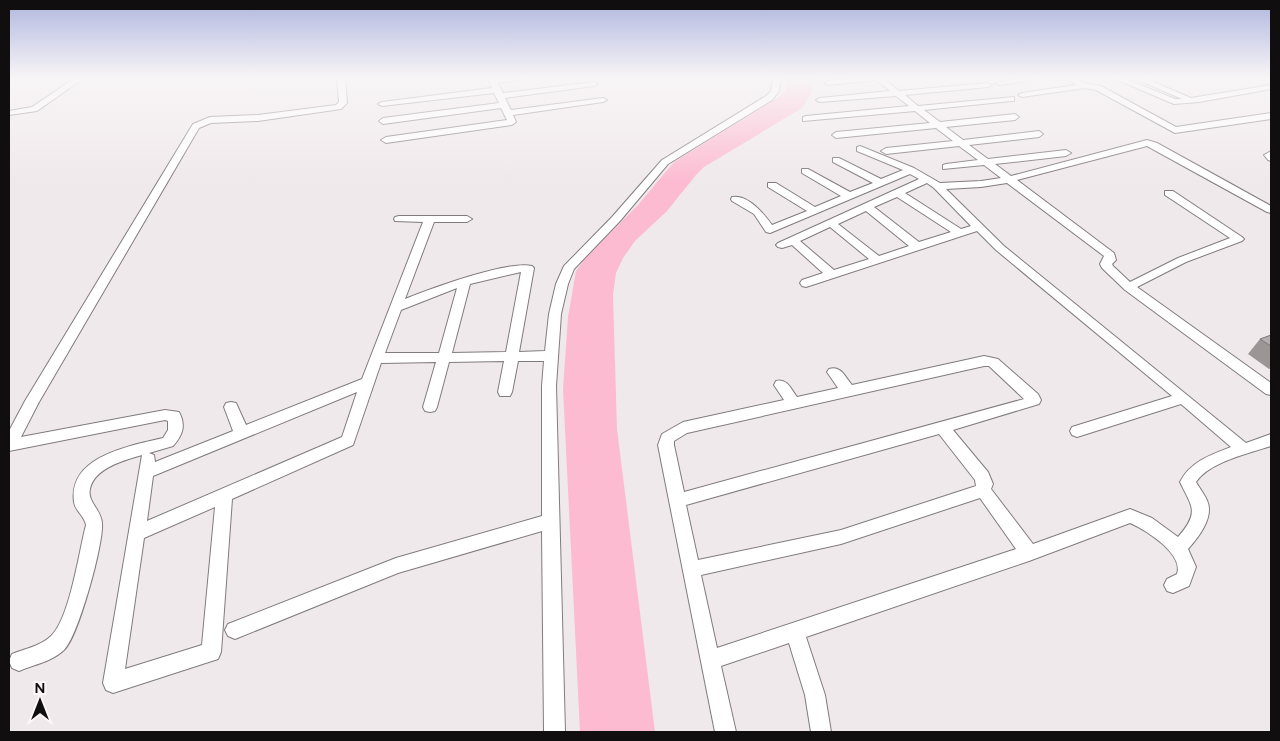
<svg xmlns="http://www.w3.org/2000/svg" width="1280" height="741" font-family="Figtree,sans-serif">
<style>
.water{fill:#fdbbd2}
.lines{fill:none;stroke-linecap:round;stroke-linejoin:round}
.minor-casing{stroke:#817b7d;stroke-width:2}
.minor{fill:#fff;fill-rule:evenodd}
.wall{fill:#9b9596}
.building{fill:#b4adaf;stroke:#7e797a}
</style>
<rect width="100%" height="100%" fill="#f0e9eb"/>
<!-- water -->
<path class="water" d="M 787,78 L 815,78 L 810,95 L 802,108 L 704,167 L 696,175 L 667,211 L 635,241 L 623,258 L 616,273 L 613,295 L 617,429 L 655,732 L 580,732 L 563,389 L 568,317 L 576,271 L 586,257 L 638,205 L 674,162 L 779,97 L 786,90 Z"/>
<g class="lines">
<!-- minor casing -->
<g class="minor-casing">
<path id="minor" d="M 75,78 L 84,78 L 37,111 L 9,115 L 9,111 L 32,107 Z
M 337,78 L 345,78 L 347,103 L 341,109 L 258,121 L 211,123 L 199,128 L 39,402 L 21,437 L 165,410 L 179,412 C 186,425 183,435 173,446 L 149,453 L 154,455 L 155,462 L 233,431 L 224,407 L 226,403 L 231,402 L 236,403 L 246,425 L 362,379 L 423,222 L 395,221 L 394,219 L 395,217 L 399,216 L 467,216 L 472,219 L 467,222 L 434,222 L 405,299 C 430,289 508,260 532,266 L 534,268 L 519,352 L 545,351 L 549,314 L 556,284 L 564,266 L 612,217 L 662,160 L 766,96 L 771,91 L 773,78 L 781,78 L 779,91 L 772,100 L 668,164 L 620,221 L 574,269 L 568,284 L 561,314 L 556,386 L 565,732 L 544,732 L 542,531 L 398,573 L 235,639 L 228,636 L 225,630 L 228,624 L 396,558 L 542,516 L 542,386 L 544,361 L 518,361 L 512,392 L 510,396 L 500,396 L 498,392 L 504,361 L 449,362 L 437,407 L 435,411 L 430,412 L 425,411 L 423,407 L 436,362 L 381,363 L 353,445 L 232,499 L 221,652 L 218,659 L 113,693 L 106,690 L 103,683 L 142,455 C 125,460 94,468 90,489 C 87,502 101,509 102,523 C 104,543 78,637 64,650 C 53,661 33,665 19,671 L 12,668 L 9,661 L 12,654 C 24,649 41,646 51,636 C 70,618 79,551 86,525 C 84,515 75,511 74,502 C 68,456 130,446 163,438 L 168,430 L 168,421 L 165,420 L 9,451 L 9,431 L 25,401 L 193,124 L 210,117 L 258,115 L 336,105 L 339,102 ZM 521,272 L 506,352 L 452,353 L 470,284 ZM 457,288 L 439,353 L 385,353 L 401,310 ZM 357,392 L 342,437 L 147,521 L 153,476 ZM 215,507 L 202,645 L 125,669 L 144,538 Z
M 500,78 L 523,78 L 519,80 L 498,83 L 503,93 L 594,82 L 598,84 L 594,86 L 505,98 L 511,110 L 603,98 L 607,100 L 603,102 L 513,115 L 516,122 L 512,125 L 386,143 L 381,140 L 386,137 L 507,120 L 501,108 L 383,124 L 379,121 L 383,118 L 499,103 L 494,93 L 382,106 L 378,104 L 382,102 L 492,88 L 489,81 L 490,79 Z
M 854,78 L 883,78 L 899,91 L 988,83 L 992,85 L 988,87 L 905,95 L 918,106 L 1014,97 L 1014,101 L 1011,101 L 924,110 L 940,122 L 1015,114 L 1019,117 L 1015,120 L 946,127 L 963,140 L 1039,131 L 1043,134 L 1039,137 L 969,145 L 988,159 L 1066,150 L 1071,153 L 1066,156 L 995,164 L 1011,176 L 1147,140 L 1157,143 L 1271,206 L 1271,213 L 1267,212 L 1147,146 L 1017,180 L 1114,253 L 1116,260 L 1112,264 L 1113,266 L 1130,282 L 1178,258 L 1230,238 L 1165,195 L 1165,191 L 1173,191 L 1242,237 L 1244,239 L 1242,241 L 1186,262 L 1137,287 L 1271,383 L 1271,395 L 1266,394 L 1125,290 L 1102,268 L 1100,264 L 1104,256 L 1007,183 L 981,187 L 946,189 L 1004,246 L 1246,443 L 1271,434 L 1271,446 C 1250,453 1209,462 1196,482 C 1200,489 1206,496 1208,503 C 1213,519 1198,538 1188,549 L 1196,567 L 1189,586 L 1173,593 L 1167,591 L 1164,585 L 1167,579 L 1177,574 C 1184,554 1146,530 1130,523 L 1029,561 L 806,637 L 825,695 L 831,732 L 811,732 L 805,695 L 789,643 L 721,666 L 736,732 L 715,732 L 658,445 L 662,434 L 683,422 L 784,400 L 774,385 L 776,381 C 787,378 791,389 797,397 L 838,388 L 827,372 L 829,369 C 841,365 845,377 852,385 L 984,356 L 998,359 L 1038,394 L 1041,400 L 1039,404 L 953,430 L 988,472 L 993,484 L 991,489 L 1033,544 L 1130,509 L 1152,518 L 1178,537 C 1200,512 1192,507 1180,482 C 1190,462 1210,455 1231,447 L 1181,404 L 1077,437 L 1072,435 L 1070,431 L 1072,427 L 1172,396 L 996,250 L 977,231 L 806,287 L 802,286 L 800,283 L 802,280 L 823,273 L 792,245 L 782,248 L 778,247 L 776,245 L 778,243 L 919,179 L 910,174 L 770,233 L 766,232 L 754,214 L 732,201 L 731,199 L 732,197 C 748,194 764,214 772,225 L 807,211 L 768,187 L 768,183 L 776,183 L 815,207 L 841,196 L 802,173 L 802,169 L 808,169 L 850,192 L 873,183 L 833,162 L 833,158 L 839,158 L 881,179 L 903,170 L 857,151 L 857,147 L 860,146 L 914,168 L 940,183 L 981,181 L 1001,178 L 984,165 L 943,169 L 943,165 L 946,164 L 978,160 L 959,146 L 886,154 L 881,151 L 886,148 L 953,141 L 936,128 L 836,138 L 832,135 L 836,132 L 930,123 L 915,111 L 803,121 L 803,117 L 806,116 L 909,106 L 896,96 L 820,102 L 816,100 L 820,98 L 890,91 L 876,80 L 828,85 L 824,83 L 828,81 ZM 927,183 L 934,188 L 971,226 L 961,229 L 905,193 ZM 897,197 L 951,232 L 919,242 L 874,207 ZM 866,211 L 909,246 L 879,256 L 838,224 ZM 830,227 L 869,259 L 834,270 L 800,241 ZM 984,366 L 989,366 L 1024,399 L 684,492 L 674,445 L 674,441 L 687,433 ZM 939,434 L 975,480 L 976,486 L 841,530 L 698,560 L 686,505 ZM 980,498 L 1016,549 L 717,648 L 701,575 L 841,544 Z
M 1019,78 L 1038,78 L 1034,80 L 999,85 L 995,83 Z
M 1067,78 L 1076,78 L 1084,83 L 1101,86 L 1176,127 L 1271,113 L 1271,119 L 1175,133 L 1096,90 L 1085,88 L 1022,97 L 1018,95 L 1022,93 L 1076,85 Z
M 1113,78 L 1123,78 L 1175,99 L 1182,99 L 1136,79 L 1144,78 L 1191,98 L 1271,85 L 1271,89 L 1199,102 L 1174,104 Z
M 1271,151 L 1271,161 L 1268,160 L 1264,155 Z"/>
</g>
<!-- minor -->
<use href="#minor" class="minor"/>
</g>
<!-- wall -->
<path class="wall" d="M 1271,335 L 1271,368 L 1269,369 L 1248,354 L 1260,339 Z"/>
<!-- building -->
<path class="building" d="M 1271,335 L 1271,346 L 1260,339 Z"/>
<!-- sky -->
<linearGradient id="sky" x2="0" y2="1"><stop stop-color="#b0b7df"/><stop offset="0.43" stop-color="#f8f5f6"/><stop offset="1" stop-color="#f8f5f6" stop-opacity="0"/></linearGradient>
<rect width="1280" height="182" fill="url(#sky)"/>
<!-- border -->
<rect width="1280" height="741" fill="none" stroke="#100e0f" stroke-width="20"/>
<!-- north arrow -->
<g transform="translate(40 701)" stroke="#fdf6f8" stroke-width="4" paint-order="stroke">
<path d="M0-4L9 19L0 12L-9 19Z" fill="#100e0f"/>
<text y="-8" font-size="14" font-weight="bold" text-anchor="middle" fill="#100e0f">N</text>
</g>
</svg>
